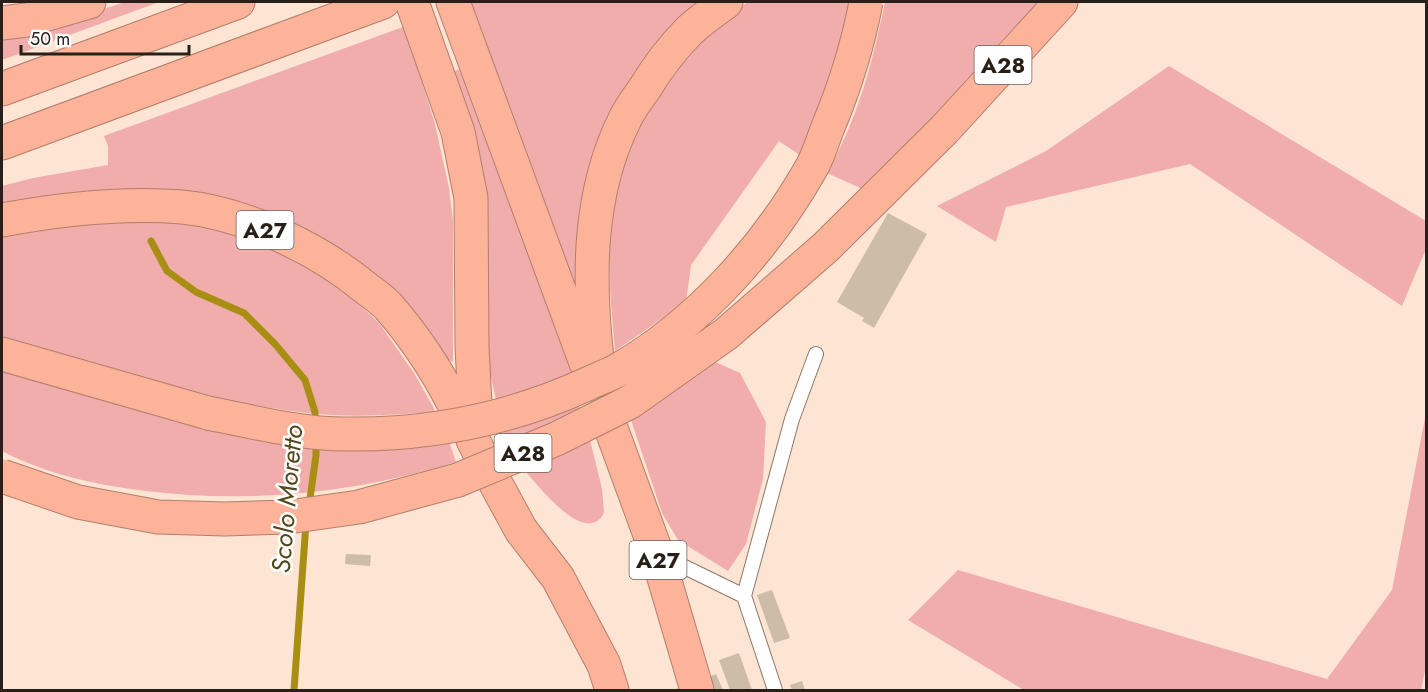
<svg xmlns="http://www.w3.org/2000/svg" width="1428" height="692" font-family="Jost,sans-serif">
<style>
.green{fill:#f0adac}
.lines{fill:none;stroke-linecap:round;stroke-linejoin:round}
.stream{stroke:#a88e13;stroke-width:7}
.building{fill:#cebda6}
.service-casing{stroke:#8f7868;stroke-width:16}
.motorway-casing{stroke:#b27f6c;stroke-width:35}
.service{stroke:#fff;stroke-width:14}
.motorway{stroke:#fdb29a;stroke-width:33}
.motorway-bridge-casing{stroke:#b27f6c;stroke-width:35;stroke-linecap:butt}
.motorway-bridge{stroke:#fdb29a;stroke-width:33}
.labels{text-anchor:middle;stroke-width:5;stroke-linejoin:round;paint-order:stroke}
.shield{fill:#fff;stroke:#68625d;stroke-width:1.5}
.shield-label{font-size:22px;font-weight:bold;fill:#281f18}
.water-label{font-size:26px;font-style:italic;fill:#53481c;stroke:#fff}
</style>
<rect width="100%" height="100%" fill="#fee4d2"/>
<!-- green -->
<path class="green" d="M 125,2 L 159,2 L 2,60 L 2,34 L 70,20 Z
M 472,2 L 706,2 L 661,47 L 572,304 L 468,3 Z
M 748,2 L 861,2 L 804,158 L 779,141 L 691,265 L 686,302 L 615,351 C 612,315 608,278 610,242 C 613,147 669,53 748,2 Z
M 885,2 L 1045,2 L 867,191 L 827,173 C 859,116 872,64 885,2 Z
M 403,27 L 419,72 L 435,124 L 449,188 L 453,221 L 453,362 L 445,358 L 301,233 L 2,207 L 2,186 L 33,178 L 108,165 L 108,146 L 104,136 Z
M 1169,66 L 1426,221 L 1426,249 L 1402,306 L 1190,164 L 1006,207 L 996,242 L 937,206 L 1046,151 Z
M 459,69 L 483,128 L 572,374 L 549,384 L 496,400 L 489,367 L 450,74 Z
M 58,220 L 191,221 L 266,244 L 308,266 L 345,291 L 379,323 L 414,373 L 436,412 C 393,415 350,418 308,413 C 203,402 102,367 2,338 L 2,231 Z
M 2,361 L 122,399 L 448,439 L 456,462 C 355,493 251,504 146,491 C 97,485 45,474 2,451 Z
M 713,361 L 740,373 L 766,422 L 763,479 L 746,544 L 728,571 L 678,540 L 662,513 L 630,417 Z
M 578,404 L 581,411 L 509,445 L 502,430 Z
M 1426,413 L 1426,666 L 1421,690 L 1024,690 L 908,620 L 958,570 L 1327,679 L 1392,590 Z
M 590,440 L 602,489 L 604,512 C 602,517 600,520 595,522 C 574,532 538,485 525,471 Z"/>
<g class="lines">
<!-- stream -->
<path class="stream" d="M 151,241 L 167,271 L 196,292 L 244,313 L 275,344 L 305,380 L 315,412 L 315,422
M 309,506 L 316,455 L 316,442
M 294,690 L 306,523"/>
</g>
<!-- building -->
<path class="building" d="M 888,213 L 927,234 L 874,328 L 862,321 L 864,318 L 837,302 Z
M 346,554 L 371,555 L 370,566 L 345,564 Z
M 772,590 L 790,638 L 774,643 L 757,595 Z
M 739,653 L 752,690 L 730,690 L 719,660 Z
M 716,674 L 723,690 L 673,690 Z
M 802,681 L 805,690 L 792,690 L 790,685 Z"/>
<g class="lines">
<!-- service casing -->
<g class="service-casing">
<path id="service" d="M 660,555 L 744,596 L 775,690
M 744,596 L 792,419 L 816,354"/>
</g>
<!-- motorway casing -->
<g class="motorway-casing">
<path id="motorway" d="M 412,2 L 458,132 L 471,198 L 472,347 L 475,404
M 453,2 L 586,363
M 2,23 L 27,20 L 89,2
M 2,89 L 238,2
M 945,129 L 1061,2
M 2,143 L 383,2
M 2,220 C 61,209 121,202 182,207 C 245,213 319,249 367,289 C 374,294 382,300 388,306 C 415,337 438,372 456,408
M 2,354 L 208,413
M 597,358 C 588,277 588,193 625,119 C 630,108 638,98 645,88 C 657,68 673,47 690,30 C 701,20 714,11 726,2
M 612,431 L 657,554 L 697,690
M 473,440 L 480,454
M 496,484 L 521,530 L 558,578 L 604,665 L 612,690"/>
</g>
<!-- service -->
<use href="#service" class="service"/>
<!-- motorway -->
<use href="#motorway" class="motorway"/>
<!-- motorway-bridge casing -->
<g class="motorway-bridge-casing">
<path id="motorway-bridge" d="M 208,413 C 253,422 300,434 347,434 C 429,435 510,419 585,385 C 595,380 607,376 618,370 C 699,323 767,247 813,165 C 819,153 823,140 828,127 C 845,86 858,45 866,2
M 2,476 L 78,502 L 158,517 L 225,519 L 288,517 L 359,507 L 458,480 L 556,439 L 630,402 L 726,334 L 826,247 L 945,129"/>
</g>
<!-- motorway-bridge -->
<use href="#motorway-bridge" class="motorway-bridge"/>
</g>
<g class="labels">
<!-- shield labels -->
<g class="shield">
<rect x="974.5" y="46" width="57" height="38" rx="4.5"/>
<rect x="236.5" y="211" width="57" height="38" rx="4.5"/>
<rect x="494.5" y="434" width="57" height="38" rx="4.5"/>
<rect x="629.5" y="541" width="57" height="38" rx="4.5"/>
</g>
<g class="shield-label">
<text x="1003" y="73">A28</text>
<text x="265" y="238">A27</text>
<text x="523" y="461">A28</text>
<text x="658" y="568">A27</text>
</g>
<!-- water labels -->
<g class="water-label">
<text transform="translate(287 499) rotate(-85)" y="9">Scolo Moretto</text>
</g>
</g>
<!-- border -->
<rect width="1428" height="692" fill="none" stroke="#281f18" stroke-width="6"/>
<!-- scale -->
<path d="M21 45v9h168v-9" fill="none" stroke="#281f18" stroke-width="3"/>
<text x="30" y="45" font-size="18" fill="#281f18" stroke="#ffffff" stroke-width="4.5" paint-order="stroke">50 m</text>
</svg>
